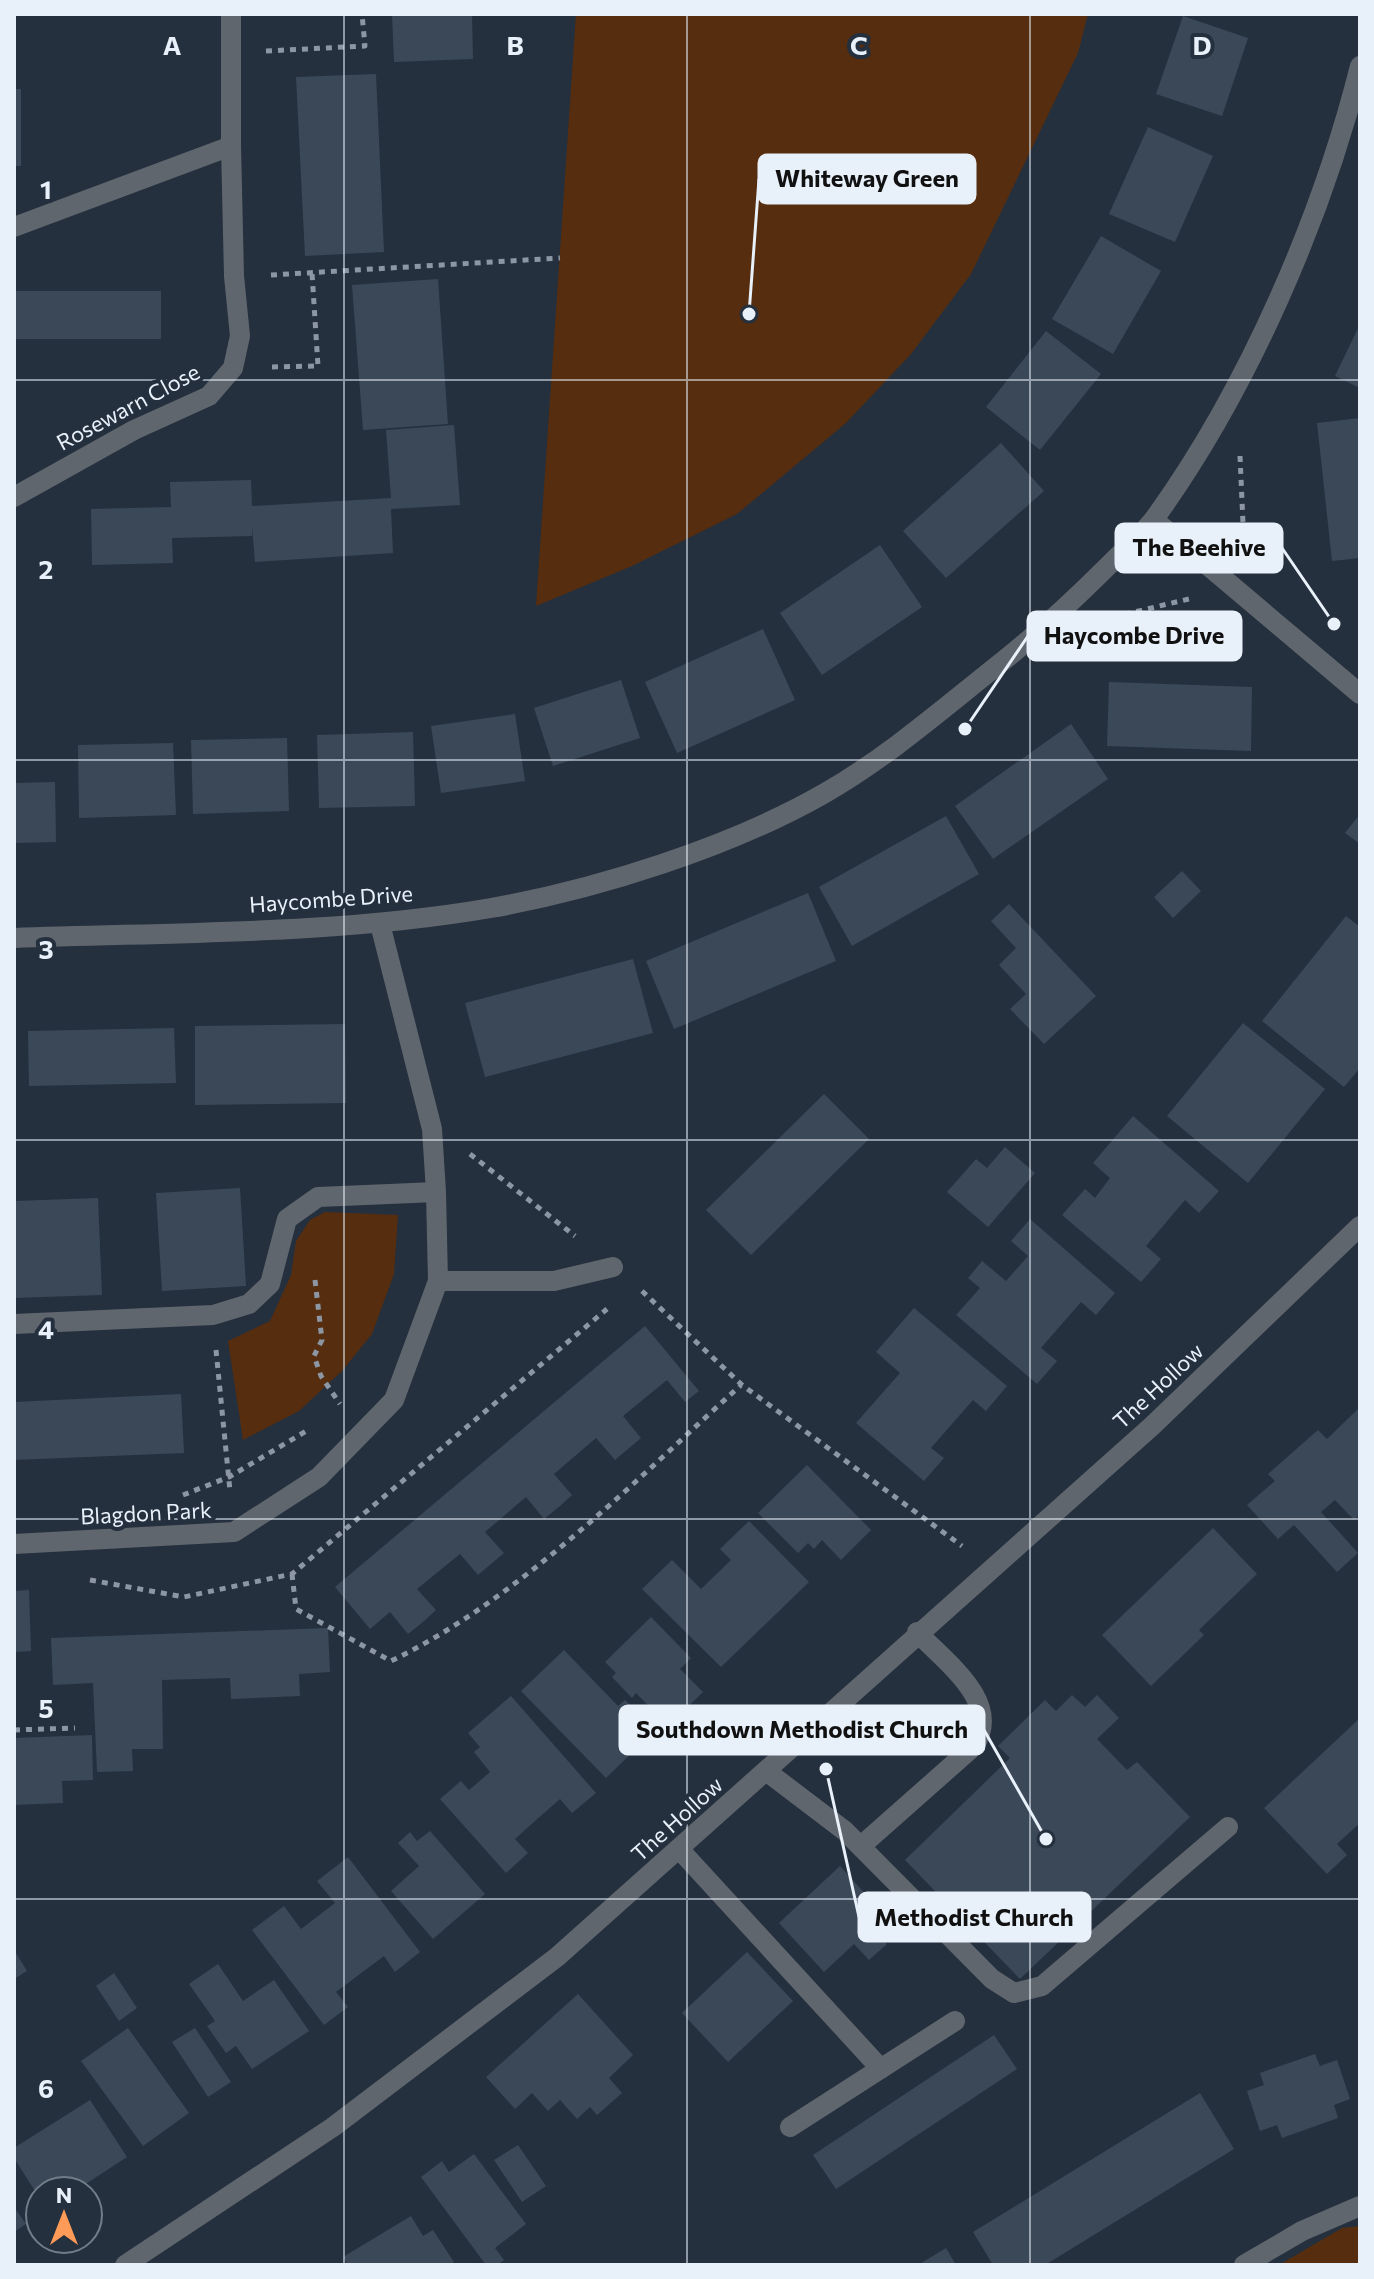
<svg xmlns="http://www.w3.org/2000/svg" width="1374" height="2279" font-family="Commissioner,sans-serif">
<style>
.green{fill:#562d0f}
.building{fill:#3b4858}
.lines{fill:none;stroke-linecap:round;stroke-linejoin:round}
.path{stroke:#8d97a3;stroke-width:5;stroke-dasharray:6 6;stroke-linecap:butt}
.minor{stroke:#60666e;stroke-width:20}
.grid{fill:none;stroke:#e8f0fa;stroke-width:2;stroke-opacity:0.55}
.labels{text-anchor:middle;stroke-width:8;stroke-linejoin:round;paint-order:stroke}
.street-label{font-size:22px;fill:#e8f0fa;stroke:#24303e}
.grid-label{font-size:26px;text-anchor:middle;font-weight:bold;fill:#e8f0fa;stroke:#24303e;stroke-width:8;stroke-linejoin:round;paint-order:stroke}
.leader{fill:none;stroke:#e8f0fa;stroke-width:3}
.callout-dot{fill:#e8f0fa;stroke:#24303e;stroke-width:3}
.callout{fill:#e8f0fa;stroke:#e8f0fa;stroke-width:3}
.callout-label{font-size:24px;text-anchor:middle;font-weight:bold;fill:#111}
</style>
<rect width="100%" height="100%" fill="#24303e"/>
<!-- green -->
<path class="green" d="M 576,14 L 1088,14 L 1078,53 L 971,274 L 911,354 L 846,423 L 737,514 L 632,566 L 536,606 Z
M 325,1212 L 398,1215 L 394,1274 L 372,1334 L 342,1371 L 299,1411 L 243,1440 L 228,1341 L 270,1321 L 291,1275 L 296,1241 L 310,1220 Z
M 1360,2226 L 1360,2265 L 1279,2265 L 1342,2228 Z"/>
<!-- building -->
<path class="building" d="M 392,14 L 472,14 L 473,59 L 394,62 Z
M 1183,16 L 1248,38 L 1222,116 L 1156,94 Z
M 376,74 L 384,252 L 305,256 L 296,77 Z
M 14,89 L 21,89 L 21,166 L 14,166 Z
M 1148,127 L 1213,156 L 1175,242 L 1109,214 Z
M 1101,236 L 1161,271 L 1113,354 L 1052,319 Z
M 438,279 L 448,424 L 363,430 L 352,285 Z
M 14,291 L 161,291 L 161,339 L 14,339 Z
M 1360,324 L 1360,388 L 1335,376 Z
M 1046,331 L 1101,374 L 1040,450 L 986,407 Z
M 1360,418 L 1360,558 L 1332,561 L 1317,423 Z
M 454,425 L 460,505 L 391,509 L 393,553 L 255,562 L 252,527 L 252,536 L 172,538 L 173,563 L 92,565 L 91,509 L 171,507 L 170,482 L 251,480 L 252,506 L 391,498 L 386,430 Z
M 1001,443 L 1044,491 L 946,578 L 903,531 Z
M 880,545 L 922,607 L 822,675 L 780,613 Z
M 763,629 L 795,700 L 677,753 L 645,682 Z
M 621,680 L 640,738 L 553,766 L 534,708 Z
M 1109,682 L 1252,687 L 1251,751 L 1107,746 Z
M 515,714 L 525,781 L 441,793 L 431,726 Z
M 1071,724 L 1108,779 L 993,859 L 955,806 Z
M 413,732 L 415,806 L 319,808 L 317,735 Z
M 287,738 L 289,811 L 193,814 L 191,740 Z
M 173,743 L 176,815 L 79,818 L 78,745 Z
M 55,782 L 56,842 L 14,843 L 14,783 Z
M 1360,814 L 1360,844 L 1345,833 Z
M 946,816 L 979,874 L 852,946 L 819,887 Z
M 1182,871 L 1201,891 L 1173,918 L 1154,897 Z
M 808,893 L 836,961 L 674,1029 L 646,961 Z
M 1009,904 L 1096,996 L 1044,1044 L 1010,1009 L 1026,994 L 999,965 L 1016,948 L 991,921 Z
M 1346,916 L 1360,927 L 1360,1068 L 1344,1087 L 1262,1021 Z
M 633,959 L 653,1033 L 485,1077 L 465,1003 Z
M 1243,1023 L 1325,1089 L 1248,1183 L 1167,1116 Z
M 345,1024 L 346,1103 L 195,1105 L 195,1026 Z
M 174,1028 L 176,1083 L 29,1086 L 28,1031 Z
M 824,1094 L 869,1139 L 751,1255 L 706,1210 Z
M 1133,1116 L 1219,1191 L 1199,1213 L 1185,1200 L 1146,1246 L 1161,1259 L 1141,1282 L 1062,1215 L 1085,1189 L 1095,1198 L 1110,1178 L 1093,1163 Z
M 1005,1147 L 1035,1173 L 988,1227 L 947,1192 L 976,1159 L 987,1168 Z
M 240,1188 L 246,1286 L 162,1291 L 156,1193 Z
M 98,1198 L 102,1295 L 14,1298 L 14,1201 Z
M 1030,1219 L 1115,1293 L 1096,1315 L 1081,1302 L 1041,1348 L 1057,1361 L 1037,1384 L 956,1315 L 980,1288 L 968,1278 L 982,1261 L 1006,1281 L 1028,1256 L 1011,1241 Z
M 914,1308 L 1007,1386 L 986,1411 L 973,1400 L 931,1448 L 944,1458 L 924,1481 L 856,1423 L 900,1373 L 876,1352 Z
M 645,1326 L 699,1391 L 685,1402 L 667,1380 L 623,1416 L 641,1438 L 615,1460 L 596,1438 L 554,1474 L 572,1495 L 560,1506 L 544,1519 L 526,1497 L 485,1532 L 504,1553 L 478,1575 L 460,1554 L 417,1589 L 436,1610 L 423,1622 L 408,1634 L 390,1612 L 370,1629 L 335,1587 Z
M 181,1394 L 184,1453 L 14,1460 L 14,1402 Z
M 1360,1407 L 1360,1514 L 1354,1520 L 1335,1500 L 1321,1512 L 1358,1553 L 1337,1572 L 1294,1525 L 1278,1539 L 1247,1505 L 1275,1481 L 1268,1474 L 1318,1430 L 1327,1439 Z
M 807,1465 L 871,1530 L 841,1560 L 822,1540 L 814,1549 L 808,1543 L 798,1553 L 758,1513 Z
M 749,1521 L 809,1582 L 721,1667 L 642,1589 L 672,1560 L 701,1589 L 731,1560 L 720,1549 Z
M 1213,1528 L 1257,1574 L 1199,1630 L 1204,1635 L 1151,1686 L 1102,1635 Z
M 29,1590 L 31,1651 L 14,1652 L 14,1591 Z
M 651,1617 L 691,1658 L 680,1669 L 703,1692 L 668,1726 L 636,1693 L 632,1698 L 612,1677 L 616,1673 L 605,1662 Z
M 328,1628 L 330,1672 L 299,1674 L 300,1696 L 231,1699 L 230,1678 L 162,1680 L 163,1749 L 132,1749 L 133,1771 L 97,1772 L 93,1683 L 53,1685 L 51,1638 Z
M 564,1650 L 618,1706 L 625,1700 L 643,1718 L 637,1724 L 649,1736 L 606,1778 L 521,1691 Z
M 1072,1695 L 1085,1707 L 1097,1695 L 1119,1718 L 1097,1739 L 1127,1770 L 1137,1762 L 1190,1817 L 1020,1979 L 905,1860 L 1010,1758 L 998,1746 L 1045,1700 L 1056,1711 Z
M 511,1696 L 596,1793 L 572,1813 L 560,1799 L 535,1821 L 515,1839 L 528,1853 L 506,1873 L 440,1799 L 461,1781 L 469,1790 L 490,1772 L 474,1752 L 480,1747 L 468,1733 Z
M 1360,1718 L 1360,1823 L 1337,1844 L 1347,1855 L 1327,1874 L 1264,1808 Z
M 92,1735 L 93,1780 L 62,1781 L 63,1803 L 14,1805 L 14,1738 Z
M 430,1831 L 485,1894 L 433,1939 L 391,1891 L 419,1866 L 398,1843 L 410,1832 L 417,1841 Z
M 348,1857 L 420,1952 L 395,1972 L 384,1956 L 336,1992 L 348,2007 L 324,2025 L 252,1930 L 284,1906 L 301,1929 L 335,1903 L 317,1881 Z
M 840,1866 L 889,1920 L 876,1932 L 887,1944 L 869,1960 L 854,1944 L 824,1972 L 779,1923 Z
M 14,1950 L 27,1971 L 14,1979 Z
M 747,1952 L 793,2001 L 728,2062 L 682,2013 Z
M 218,1964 L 243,2001 L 274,1980 L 309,2031 L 252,2069 L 236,2046 L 226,2053 L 207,2026 L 215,2021 L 189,1984 Z
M 114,1973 L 137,2008 L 119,2021 L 96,1986 Z
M 578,1994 L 633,2055 L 609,2078 L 622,2093 L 597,2115 L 590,2107 L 577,2119 L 560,2100 L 548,2111 L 532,2093 L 515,2109 L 486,2077 Z
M 128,2028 L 189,2113 L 143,2146 L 81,2061 Z
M 195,2028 L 231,2082 L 208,2097 L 172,2042 Z
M 994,2035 L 1017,2069 L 836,2189 L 813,2155 Z
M 1315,2054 L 1320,2066 L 1337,2060 L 1350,2099 L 1334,2105 L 1338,2118 L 1282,2138 L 1277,2125 L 1260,2131 L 1247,2091 L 1264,2085 L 1260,2073 Z
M 1200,2093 L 1234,2149 L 1045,2265 L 993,2265 L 973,2232 Z
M 90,2100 L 127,2157 L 75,2191 L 40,2191 L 40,2199 L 14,2158 L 14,2148 Z
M 518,2145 L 546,2186 L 522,2202 L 494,2160 Z
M 474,2154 L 526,2224 L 495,2248 L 504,2260 L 497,2265 L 486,2265 L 421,2177 L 442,2161 L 449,2172 Z
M 14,2207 L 26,2224 L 14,2232 Z
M 411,2216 L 423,2236 L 433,2230 L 454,2262 L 449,2265 L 348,2265 L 343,2257 Z
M 946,2248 L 956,2265 L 918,2265 Z"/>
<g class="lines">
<!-- path -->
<path class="path" d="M 266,51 L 365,46 L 362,14
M 271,275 L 560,258
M 272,367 L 318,366 L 312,273
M 1240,456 L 1244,546
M 1113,617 L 1189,599
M 470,1154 L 575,1236
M 315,1280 L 322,1340 L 314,1356 L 321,1376 L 340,1404
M 642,1291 L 742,1385 L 962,1546
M 216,1350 L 230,1491
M 183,1495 L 229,1477 L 308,1430
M 292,1574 L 296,1609 L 391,1661 C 518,1600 637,1479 741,1385
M 90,1580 L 184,1597 L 292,1574 L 607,1309
M 14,1730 L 75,1728"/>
<!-- minor -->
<path class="minor" d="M 14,227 L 231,146 L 231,14
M 14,497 L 134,430 L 209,396 L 233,368 L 240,336 L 234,276 L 231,146
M 1154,520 L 1360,694
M 14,938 C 173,932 334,935 491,908 C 598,889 731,847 825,793 C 888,757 946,706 1003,661 C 1042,630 1078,596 1114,560 C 1128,546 1145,532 1157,515 C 1248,388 1322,218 1360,66
M 438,1281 L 554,1281 L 613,1267
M 14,1324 L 213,1315 L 249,1304 L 270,1284 L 287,1219 L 318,1197 L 436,1192
M 14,1544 L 234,1532 L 319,1477 L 394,1400 L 438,1281 L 436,1192 L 432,1129 L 380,924
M 766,1771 L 845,1831 L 992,1979 L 1014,1993 L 1042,1986 L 1228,1827
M 861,1846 L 974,1746 C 1003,1702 945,1662 917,1632
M 680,1850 L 881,2069
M 790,2127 L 955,2021
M 125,2265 L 333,2127 L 557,1957 L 1152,1426 L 1360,1226
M 1244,2265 L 1302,2231 L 1360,2206"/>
</g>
<!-- grid -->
<path class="grid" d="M 344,14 L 344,2265M 687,14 L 687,2265M 1030,14 L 1030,2265M 14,380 L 1360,380M 14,760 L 1360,760M 14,1140 L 1360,1140M 14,1519 L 1360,1519M 14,1899 L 1360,1899"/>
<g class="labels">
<!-- street labels -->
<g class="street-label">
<text transform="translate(128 407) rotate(-28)" y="8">Rosewarn Close</text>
<text transform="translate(331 899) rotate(-4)" y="8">Haycombe Drive</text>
<text transform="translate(1158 1386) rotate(-43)" y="8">The Hollow</text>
<text transform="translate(146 1513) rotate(-3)" y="8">Blagdon Park</text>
<text transform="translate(677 1819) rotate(-42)" y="8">The Hollow</text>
</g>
</g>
<g class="grid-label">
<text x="172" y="55">A</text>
<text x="515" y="55">B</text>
<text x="859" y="55">C</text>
<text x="1202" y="55">D</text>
<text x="46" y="199">1</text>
<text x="46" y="579">2</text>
<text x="46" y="959">3</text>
<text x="46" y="1339">4</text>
<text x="46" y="1718">5</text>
<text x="46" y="2098">6</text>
</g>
<!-- callouts -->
<path class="leader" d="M749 314L759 179M1334 624L1282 548M965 729L1028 636M1046 1839L984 1730M826 1769L859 1917"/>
<g class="callout-dot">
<circle cx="749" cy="314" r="8"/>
<circle cx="1334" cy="624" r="8"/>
<circle cx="965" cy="729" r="8"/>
<circle cx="1046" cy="1839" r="8"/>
<circle cx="826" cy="1769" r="8"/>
</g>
<g class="callout">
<rect x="759" y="155" width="216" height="48" rx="8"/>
<rect x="1116" y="524" width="166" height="48" rx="8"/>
<rect x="1028" y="612" width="213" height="48" rx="8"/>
<rect x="620" y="1706" width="364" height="48" rx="8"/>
<rect x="859" y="1893" width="231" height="48" rx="8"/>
</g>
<g class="callout-label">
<text x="867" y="187">Whiteway Green</text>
<text x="1199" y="556">The Beehive</text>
<text x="1134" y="644">Haycombe Drive</text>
<text x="802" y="1738">Southdown Methodist Church</text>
<text x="974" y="1926">Methodist Church</text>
</g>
<!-- border -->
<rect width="1374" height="2279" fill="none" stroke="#e8f0fa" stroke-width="32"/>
<!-- north arrow -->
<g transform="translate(64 2215)"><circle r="38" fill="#24303e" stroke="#727d89" stroke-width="2"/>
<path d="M0-6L14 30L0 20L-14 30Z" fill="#ff9b59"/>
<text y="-12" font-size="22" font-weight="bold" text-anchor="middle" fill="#e8f0fa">N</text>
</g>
</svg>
